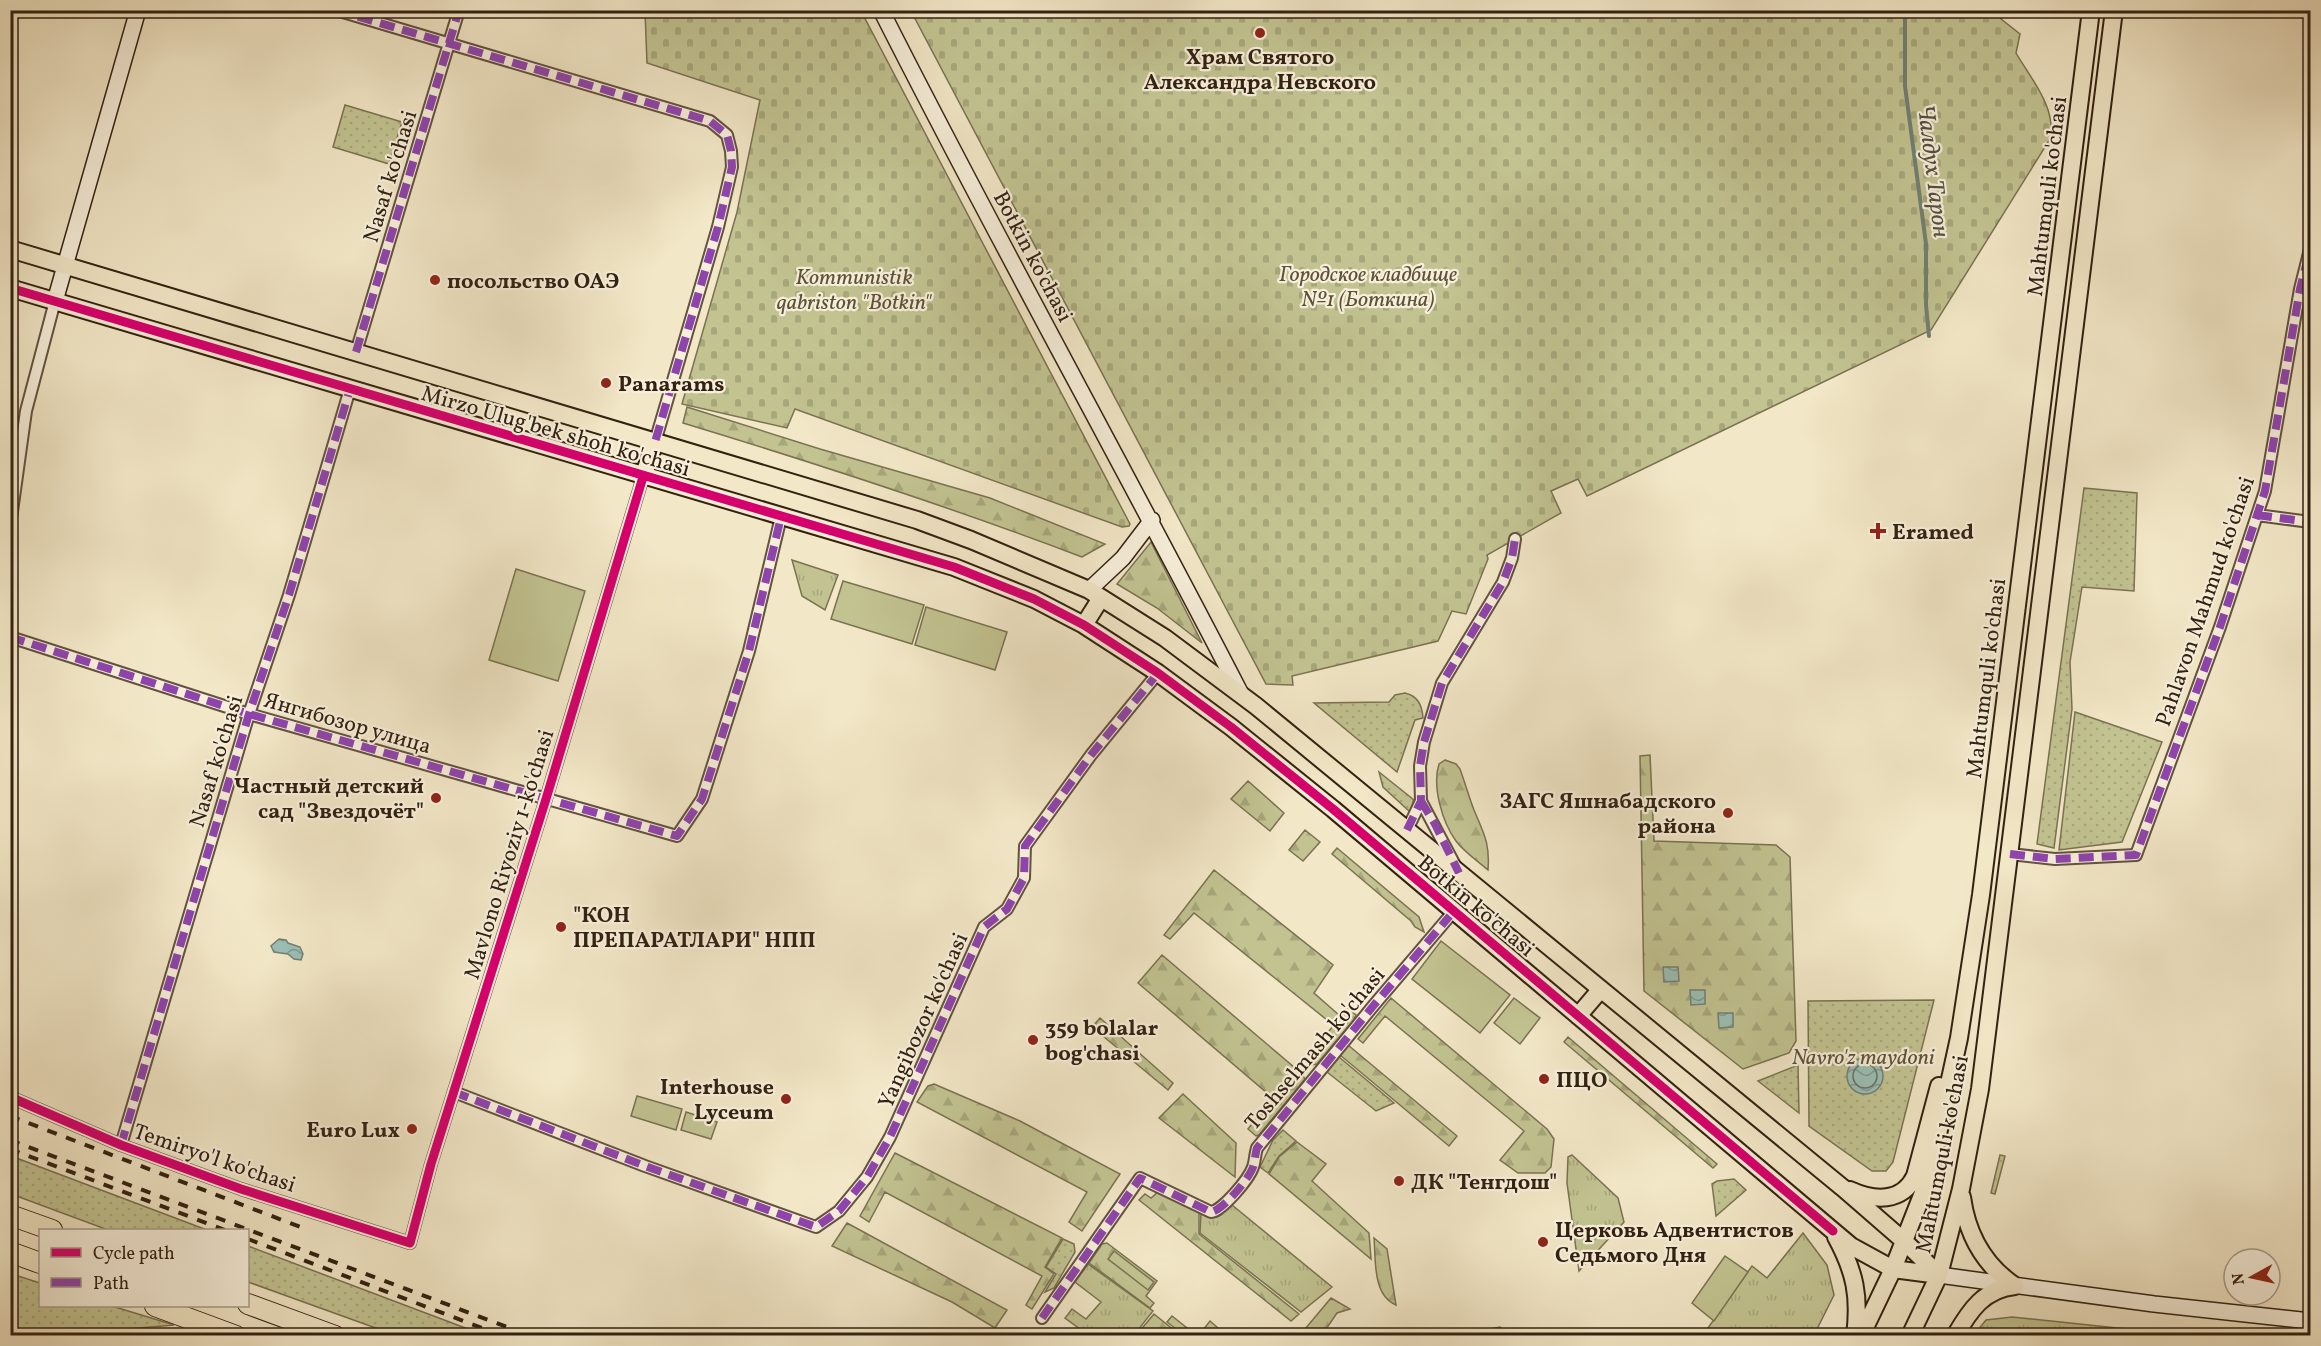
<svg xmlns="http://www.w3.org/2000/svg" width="2321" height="1346" font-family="Vollkorn,serif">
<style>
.grass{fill:url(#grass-dots);stroke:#7a7251;stroke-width:1.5}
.forest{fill:url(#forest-firs);stroke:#7a7251;stroke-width:1.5}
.cemetery{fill:url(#cemetery-stones);stroke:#7a7251;stroke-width:1.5}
.park{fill:url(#park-tufts);stroke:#7a7251;stroke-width:1.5}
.pitch{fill:#c2c391;stroke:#7a7251;stroke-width:1.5}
.water{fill:url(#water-waves);stroke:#718074;stroke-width:1.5}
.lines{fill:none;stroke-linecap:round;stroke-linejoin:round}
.shore{stroke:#667064;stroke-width:1.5}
.stream{stroke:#718074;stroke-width:4}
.street-casing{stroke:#62523e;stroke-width:14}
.secondary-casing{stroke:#322111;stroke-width:18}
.primary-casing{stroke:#322111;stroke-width:20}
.highway-casing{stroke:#322111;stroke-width:22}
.street{stroke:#f7efdb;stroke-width:10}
.secondary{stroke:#f7efdb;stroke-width:15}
.primary{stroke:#f2e7c7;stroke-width:16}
.highway{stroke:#f2e7c7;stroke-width:20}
.rail{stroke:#322111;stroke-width:4;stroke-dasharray:10 10;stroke-linecap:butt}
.quiet{stroke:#8e44ad;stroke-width:8;stroke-dasharray:15 8;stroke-linecap:butt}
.cycleway-casing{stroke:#f7efdb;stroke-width:13}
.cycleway{stroke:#d6006c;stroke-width:9}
.poi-dot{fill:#8f2418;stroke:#f7efdb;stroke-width:2}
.labels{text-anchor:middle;stroke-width:4.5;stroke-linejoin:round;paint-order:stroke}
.poi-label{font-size:22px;font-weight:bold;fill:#322111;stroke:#f7efdb;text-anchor:start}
.street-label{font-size:22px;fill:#322111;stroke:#f7efdb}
.park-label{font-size:22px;font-style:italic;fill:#5d5237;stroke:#f7efdb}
.water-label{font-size:24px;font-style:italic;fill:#525043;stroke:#f7efdb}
</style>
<defs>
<pattern id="grass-dots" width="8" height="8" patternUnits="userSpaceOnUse" patternTransform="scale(1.5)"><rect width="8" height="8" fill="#c2c391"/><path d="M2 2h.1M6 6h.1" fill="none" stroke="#a7a77c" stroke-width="1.8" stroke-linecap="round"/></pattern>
<pattern id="forest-firs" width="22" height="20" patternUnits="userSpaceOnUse" patternTransform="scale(1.5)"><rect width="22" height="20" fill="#c2c391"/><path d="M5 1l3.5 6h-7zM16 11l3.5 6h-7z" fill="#a7a77c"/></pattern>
<pattern id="cemetery-stones" width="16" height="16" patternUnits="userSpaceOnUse" patternTransform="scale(1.5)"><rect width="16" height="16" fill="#c2c391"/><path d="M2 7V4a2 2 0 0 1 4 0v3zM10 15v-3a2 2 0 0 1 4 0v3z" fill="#a7a77c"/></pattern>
<pattern id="park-tufts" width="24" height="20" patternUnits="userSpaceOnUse" patternTransform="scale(1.5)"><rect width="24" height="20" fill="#c2c391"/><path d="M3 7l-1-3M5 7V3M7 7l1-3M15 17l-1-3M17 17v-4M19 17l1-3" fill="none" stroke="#a7a77c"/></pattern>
<pattern id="water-waves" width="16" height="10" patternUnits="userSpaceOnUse" patternTransform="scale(1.5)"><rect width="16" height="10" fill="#9bbfb6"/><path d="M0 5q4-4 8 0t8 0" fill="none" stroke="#7f9b93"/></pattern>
</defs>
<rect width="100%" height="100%" fill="#f2e7c7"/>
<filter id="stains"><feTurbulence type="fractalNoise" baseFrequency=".00333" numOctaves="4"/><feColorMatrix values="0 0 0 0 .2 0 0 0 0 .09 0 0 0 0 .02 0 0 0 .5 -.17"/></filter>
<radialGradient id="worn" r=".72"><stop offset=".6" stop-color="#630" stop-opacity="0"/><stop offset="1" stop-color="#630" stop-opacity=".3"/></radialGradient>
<!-- grass -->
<path class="grass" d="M 345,105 L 402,122 L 389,164 L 333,147 Z
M 2084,488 L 2137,493 L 2134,591 L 2082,587 L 2070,662 L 2072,709 L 2054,848 L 2037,844 Z
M 1405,693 C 1418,696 1422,705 1423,718 L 1415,720 L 1397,772 L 1314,703 L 1389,702 L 1395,695 Z
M 2075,712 L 2162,742 L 2122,842 L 2059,850 Z
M 1379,772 L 1414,800 L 1410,812 L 1383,787 Z
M 1934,1000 L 1893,1162 L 1886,1171 L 1872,1171 L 1809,1126 L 1808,1001 Z
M 1348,1008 L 1356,1015 L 1353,1021 L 1317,1064 L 1312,1065 L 1305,1060 Z
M 1339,1057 L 1394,1103 L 1376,1111 L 1327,1072 Z
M 1798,1065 L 1799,1113 L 1758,1081 Z
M 1283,1130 L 1296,1141 L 1279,1156 L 1268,1173 L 1260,1167 L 1273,1140 Z
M 2000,1155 L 2005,1156 L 1995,1194 L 1991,1193 Z
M 11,1156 L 207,1230 L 108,1230 L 11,1194 Z
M 1734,1179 L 1746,1190 L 1716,1216 L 1712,1184 L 1717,1181 Z
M 1063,1239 L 1074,1244 L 1075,1252 L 1054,1288 L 1045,1292 L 1056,1274 L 1046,1267 Z
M 248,1246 L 484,1335 L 395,1335 L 248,1282 Z
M 15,1275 L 40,1283 L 40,1306 L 112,1306 L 174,1325 L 59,1335 L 11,1335 L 11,1310 L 17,1291 Z
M 1500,1327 L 1511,1335 L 1488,1335 L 1485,1330 Z"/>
<!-- forest -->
<path class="forest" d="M 687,407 L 820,449 L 990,498 L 1105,544 L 1082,557 C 951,507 818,464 683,423 Z
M 1151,542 L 1202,643 L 1157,608 L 1117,584 Z
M 1650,755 L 1654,841 L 1776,845 L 1790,857 L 1796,1041 L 1789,1053 L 1743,1069 L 1644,991 L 1640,756 Z
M 1445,760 L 1456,764 L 1460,769 C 1465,783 1469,797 1474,810 C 1484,834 1490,843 1488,870 C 1478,861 1464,852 1456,841 C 1442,822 1432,786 1439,764 Z
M 1248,781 L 1284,813 L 1270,831 L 1231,799 Z
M 1305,830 L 1320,842 L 1303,861 L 1289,850 Z
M 1337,848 L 1419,917 L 1424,932 L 1415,927 L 1411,921 L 1332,854 Z
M 1214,870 L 1333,965 L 1314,993 L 1339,1015 L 1332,1024 L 1194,913 L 1170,939 L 1164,935 Z
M 1162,955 L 1301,1073 L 1305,1079 L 1259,1135 L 1256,1136 L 1248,1129 L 1273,1098 L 1138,983 Z
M 1391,998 L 1547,1129 L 1554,1139 L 1551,1167 L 1545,1173 L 1518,1173 L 1500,1160 L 1524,1131 L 1385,1016 L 1363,1043 L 1358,1039 Z
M 1100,1018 L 1173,1083 L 1168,1090 L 1092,1027 Z
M 1568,1037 L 1717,1164 L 1713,1168 L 1564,1042 Z
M 1348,1045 L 1457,1136 L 1449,1146 L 1340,1055 Z
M 934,1084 L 1020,1121 L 1120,1174 L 1082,1231 L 1069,1222 L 1087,1192 L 917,1102 L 928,1086 Z
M 1183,1094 L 1236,1143 L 1235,1177 L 1159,1118 Z
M 1297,1142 L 1326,1164 L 1312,1181 L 1369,1233 L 1371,1259 L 1269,1174 L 1279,1157 Z
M 895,1153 L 1062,1238 L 1045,1267 L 1054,1274 L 1032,1309 L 1026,1305 L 1042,1276 L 885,1192 L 869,1222 L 860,1216 Z
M 1158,1192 L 1199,1211 L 1199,1234 L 1299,1314 L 1291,1321 L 1139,1200 L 1145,1194 L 1151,1198 Z
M 847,1223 L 1007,1310 L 995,1328 L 952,1302 L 832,1246 Z
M 1374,1238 L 1387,1249 L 1396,1305 C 1372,1295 1376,1259 1374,1238 Z
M 1107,1243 L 1157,1281 L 1146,1296 L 1154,1303 L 1150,1308 L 1089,1263 L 1102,1244 Z
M 1331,1298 L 1350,1309 L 1337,1313 L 1322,1335 L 1300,1335 Z
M 1154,1314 L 1180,1335 L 1140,1335 L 1138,1333 Z
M 1172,1316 L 1196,1335 L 1184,1335 L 1167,1322 Z
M 1210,1321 L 1226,1335 L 1199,1335 Z"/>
<!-- cemetery -->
<path class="cemetery" d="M 645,11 L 861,11 L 1130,524 L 1129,526 L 1122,527 L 795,409 L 787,428 L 682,404 L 737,212 L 760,100 L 647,63 Z
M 911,11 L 1991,11 L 2020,34 L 2016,53 C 2031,79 2057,108 2050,139 L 1931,330 L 1587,496 L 1578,479 L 1551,491 L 1561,513 L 1487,555 L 1488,559 L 1466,614 L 1452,611 L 1438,641 L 1292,676 L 1293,685 L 1266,684 Z"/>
<!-- park -->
<path class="park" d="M 792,560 L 838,575 L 825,610 L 802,596 Z
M 1572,1155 L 1618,1198 L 1624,1222 L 1579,1271 L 1567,1183 L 1568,1157 Z
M 1232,1205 L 1332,1287 L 1301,1312 L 1200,1233 L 1201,1212 C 1218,1222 1219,1217 1232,1205 Z
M 1803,1233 L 1827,1265 L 1834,1295 L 1814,1335 L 1703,1335 L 1752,1266 L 1767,1278 Z
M 1088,1264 L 1153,1311 L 1134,1335 L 1088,1335 L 1065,1318 L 1072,1309 L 1086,1319 L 1101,1302 L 1075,1282 Z
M 2012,1317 L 2184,1335 L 1974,1335 L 1986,1320 Z"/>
<!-- pitch -->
<path class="pitch" d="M 516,569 L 585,591 L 558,681 L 489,660 Z
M 843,581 L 924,605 L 912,644 L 831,619 Z
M 926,607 L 1007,632 L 995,670 L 915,645 Z
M 1441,941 L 1510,995 L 1480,1033 L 1412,979 Z
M 1514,998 L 1540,1018 L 1520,1044 L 1494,1023 Z
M 637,1096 L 682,1109 L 676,1130 L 631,1116 Z
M 686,1112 L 717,1122 L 711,1139 L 681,1130 Z
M 1114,1251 L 1154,1282 L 1148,1290 L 1108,1259 Z
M 1725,1256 L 1748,1272 L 1714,1321 L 1692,1303 Z"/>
<!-- water -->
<path class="water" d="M 279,939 L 286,940 L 288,943 L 300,947 L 303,954 L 301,960 L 294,959 L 288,954 L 274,952 L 271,946 Z
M 1663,967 L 1678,967 L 1679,981 L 1664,982 Z
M 1690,990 L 1705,990 L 1705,1004 L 1691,1005 Z
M 1718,1013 L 1733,1013 L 1733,1027 L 1719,1028 Z
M1847 1076a18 18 0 1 1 36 0a18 18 0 1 1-36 0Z"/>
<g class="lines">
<!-- shore -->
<path class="shore" d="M1853 1076a12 12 0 1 1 24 0a12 12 0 1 1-24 0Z"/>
<!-- stream -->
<path class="stream" d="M 1905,10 L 1905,86 L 1926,244 L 1926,305 L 1929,336"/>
<!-- street casing -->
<g class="street-casing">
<path id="street" d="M 336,10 L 710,121 L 727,135 L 731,151 L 732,167 L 718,227 L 655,442
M 356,352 L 459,10
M 2257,515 L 2310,522
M 10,526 L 26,411 L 55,301
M 10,637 L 249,714 L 677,836 L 702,799 L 749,651 L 781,517
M 1421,801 L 1456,867
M 1407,830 L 1421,801 L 1420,766 L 1424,742 L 1442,683 L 1503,582 L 1512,558 L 1515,539
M 2010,854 L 2055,859 L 2136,855 L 2220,627 L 2265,491 L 2300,289 L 2310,249
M 454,1092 L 645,1166 L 816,1227 L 839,1211 L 867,1177 L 890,1137 L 984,927 L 1007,909 L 1024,878 L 1025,846 L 1091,755 L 1158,673
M 10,1097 L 121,1145 L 241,1189 L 410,1243 L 431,1164 L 546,799 L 643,477
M 121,1145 L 249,714 L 289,595 L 350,389
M 1042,1318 L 1140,1178 L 1211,1212 C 1222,1211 1249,1179 1253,1167 C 1255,1162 1255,1154 1257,1148 L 1374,1005 L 1454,911"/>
</g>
<!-- secondary casing -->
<g class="secondary-casing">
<path id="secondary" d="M 881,10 C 997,240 1123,465 1241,694
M 55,301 L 138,10
M 1089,590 L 1123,558 L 1152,520
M 1939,1275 L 2154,1304 L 2310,1321"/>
</g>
<!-- primary casing -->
<g class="primary-casing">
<path id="primary" d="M 10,249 L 917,520 L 971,540 L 1089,590 L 1165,638 L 1256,706 L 1843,1188 L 1904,1241 L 1939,1275
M 10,288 L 954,567 L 1034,599 L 1084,625 L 1158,673 L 1231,727 L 1333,809 L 1851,1246 L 1893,1269 L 1939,1275
M 643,477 L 655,442
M 1084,625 L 1101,598
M 1578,1016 L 1601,989
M 1850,1190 C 1874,1201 1902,1203 1915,1176 L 1939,1086
M 1962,1197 C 1967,1234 1984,1265 2015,1286
M 1836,1237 C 1855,1272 1860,1296 1855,1336
M 192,1336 L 193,1336
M 1861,1336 L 1893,1269 L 1928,1180 L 1959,1038 L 1981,895 L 2091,10
M 1910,1336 L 1939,1275 L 1961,1189 L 1980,1089 L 2114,10
M 1955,1336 C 1970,1310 1984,1289 2015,1286"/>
</g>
<!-- highway casing -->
<g class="highway-casing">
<path id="highway" d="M 10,1215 L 52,1230
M 10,1252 L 40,1263
M 248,1304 L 335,1336
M 155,1306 L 236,1336"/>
</g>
<!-- street -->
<use href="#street" class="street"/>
<!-- secondary -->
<use href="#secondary" class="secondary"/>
<!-- primary -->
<use href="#primary" class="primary"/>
<!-- highway -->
<use href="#highway" class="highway"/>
<!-- rail -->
<path class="rail" d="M 10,1116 L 303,1228
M 10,1140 L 531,1336
M 10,1149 L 225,1230
M 248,1239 L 503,1336"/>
<!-- quiet -->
<path class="quiet" d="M 336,10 L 710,121 L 727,135 L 731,151 L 732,167 L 718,227 L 655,442
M 356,352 L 459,10
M 2257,515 L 2310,522
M 10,637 L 249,714 L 677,836 L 702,799 L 749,651 L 781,517
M 1421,801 L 1435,824 L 1459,873
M 1407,830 L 1421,801 L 1420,766 L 1424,742 L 1442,683 L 1503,582 L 1512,558 L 1515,539
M 2010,854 L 2055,859 L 2136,855 L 2220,627 L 2265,491 L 2300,289 L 2310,249
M 454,1092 L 645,1166 L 816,1227 L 839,1211 L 867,1177 L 890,1137 L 984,927 L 1007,909 L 1024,878 L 1025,846 L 1091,755 L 1158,673
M 121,1145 L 249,714 L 289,595 L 350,389
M 1042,1318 L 1140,1178 L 1211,1212 C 1222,1211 1249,1179 1253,1167 C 1255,1162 1255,1154 1257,1148 L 1374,1005 L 1454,911"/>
<!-- cycleway casing -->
<g class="cycleway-casing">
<path id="cycleway" d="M 10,288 L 954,567 L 1034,599 L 1084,625 L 1158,673 L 1231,727 L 1333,809 L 1833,1231
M 10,1097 L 121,1145 L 241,1189 L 410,1243 L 431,1164 L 546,799 L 643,477"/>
</g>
<!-- cycleway -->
<use href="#cycleway" class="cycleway"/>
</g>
<!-- markers -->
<g class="poi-dot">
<circle cx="1260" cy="33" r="6"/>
<circle cx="435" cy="280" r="6"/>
<circle cx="606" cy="383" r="6"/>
<path d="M1875 522h6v6h6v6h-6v6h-6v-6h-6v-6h6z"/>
<circle cx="436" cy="798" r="6"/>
<circle cx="1728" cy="813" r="6"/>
<circle cx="561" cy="927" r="6"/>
<circle cx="1033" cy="1040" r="6"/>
<circle cx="1544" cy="1079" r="6"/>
<circle cx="786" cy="1099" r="6"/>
<circle cx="412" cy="1129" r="6"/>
<circle cx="1399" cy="1181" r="6"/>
<circle cx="1543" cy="1242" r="6"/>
</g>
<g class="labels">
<!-- poi labels -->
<g class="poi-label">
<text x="1260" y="64" text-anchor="middle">Храм Святого<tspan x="1260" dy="25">Александра Невского</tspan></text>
<text x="447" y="288">посольство ОАЭ</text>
<text x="618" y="391">Panarams</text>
<text x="1892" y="539">Eramed</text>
<text x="424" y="793" text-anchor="end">Частный детский<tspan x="424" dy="25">сад "Звездочёт"</tspan></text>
<text x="1716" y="808" text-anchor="end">ЗАГС Яшнабадского<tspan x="1716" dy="25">района</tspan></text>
<text x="573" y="922">"КОН<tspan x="573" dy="25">ПРЕПАРАТЛАРИ" НПП</tspan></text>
<text x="1045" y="1035">359 bolalar<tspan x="1045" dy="25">bog'chasi</tspan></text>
<text x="1556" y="1087">ПЦО</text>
<text x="774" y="1094" text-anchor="end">Interhouse<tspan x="774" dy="25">Lyceum</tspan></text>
<text x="400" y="1137" text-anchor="end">Euro Lux</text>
<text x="1411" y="1189">ДК "Тенгдош"</text>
<text x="1555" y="1237">Церковь Адвентистов<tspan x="1555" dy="25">Седьмого Дня</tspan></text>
</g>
<!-- street labels -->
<g class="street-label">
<text transform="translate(389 176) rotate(-73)" y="8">Nasaf ko'chasi</text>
<text transform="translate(2046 196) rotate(-83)" y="8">Mahtumquli ko'chasi</text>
<text transform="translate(1034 256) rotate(62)" y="8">Botkin ko'chasi</text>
<text transform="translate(556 430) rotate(16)" y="8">Mirzo Ulug'bek shoh ko'chasi</text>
<text transform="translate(2204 601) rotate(-71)" y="8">Pahlavon Mahmud ko'chasi</text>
<text transform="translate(1985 678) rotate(-83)" y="8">Mahtumquli ko'chasi</text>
<text transform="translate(348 722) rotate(16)" y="8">Янгибозор улица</text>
<text transform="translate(215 761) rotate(-73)" y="8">Nasaf ko'chasi</text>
<text transform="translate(508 854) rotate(-73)" y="8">Mavlono Riyoziy 1-ko'chasi</text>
<text transform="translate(1477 905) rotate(40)" y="8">Botkin ko'chasi</text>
<text transform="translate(922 1020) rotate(-66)" y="8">Yangibozor ko'chasi</text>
<text transform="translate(1314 1048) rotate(-50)" y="8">Toshselmash ko'chasi</text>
<text transform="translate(1941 1154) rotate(-79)" y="8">Mahtumquli ko'chasi</text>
<text transform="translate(215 1157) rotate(19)" y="8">Temiryo'l ko'chasi</text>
</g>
<!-- park labels -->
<g class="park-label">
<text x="1368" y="281">Городское кладбище<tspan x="1368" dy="25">№1 (Боткина)</tspan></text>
<text x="854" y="284">Kommunistik<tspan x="854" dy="25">qabriston "Botkin"</tspan></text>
<text x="1863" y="1064">Navro'z maydoni</text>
</g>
<!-- water labels -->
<g class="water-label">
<text transform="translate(1934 171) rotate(83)" y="8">Чалдух Тарон</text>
</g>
</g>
<!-- margin -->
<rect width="2321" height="1346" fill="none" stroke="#f2e7c7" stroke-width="36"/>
<rect x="12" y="12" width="2297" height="1322" fill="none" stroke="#322111" stroke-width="3"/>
<rect x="18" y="18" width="2285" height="1310" fill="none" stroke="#322111" stroke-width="1.5"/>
<!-- legend -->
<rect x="39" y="1229" width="210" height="78" fill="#f7efdb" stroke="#a89d8a" stroke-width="1.5"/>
<rect x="51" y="1248" width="30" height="9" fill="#d6006c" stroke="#a89d8a" stroke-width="1.5"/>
<text x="93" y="1259" font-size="18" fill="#322111">Cycle path</text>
<rect x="51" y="1278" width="30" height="9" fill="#8e44ad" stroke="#a89d8a" stroke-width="1.5"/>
<text x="93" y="1289" font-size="18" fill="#322111">Path</text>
<!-- north arrow -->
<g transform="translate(2252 1277) rotate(262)"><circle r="28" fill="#f7efdb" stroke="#a89d8a" stroke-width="1.5"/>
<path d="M0-4.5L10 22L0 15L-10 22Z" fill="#8f2418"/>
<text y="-9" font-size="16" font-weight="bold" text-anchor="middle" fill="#322111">N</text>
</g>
<rect width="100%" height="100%" filter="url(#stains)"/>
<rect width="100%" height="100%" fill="url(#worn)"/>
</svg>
